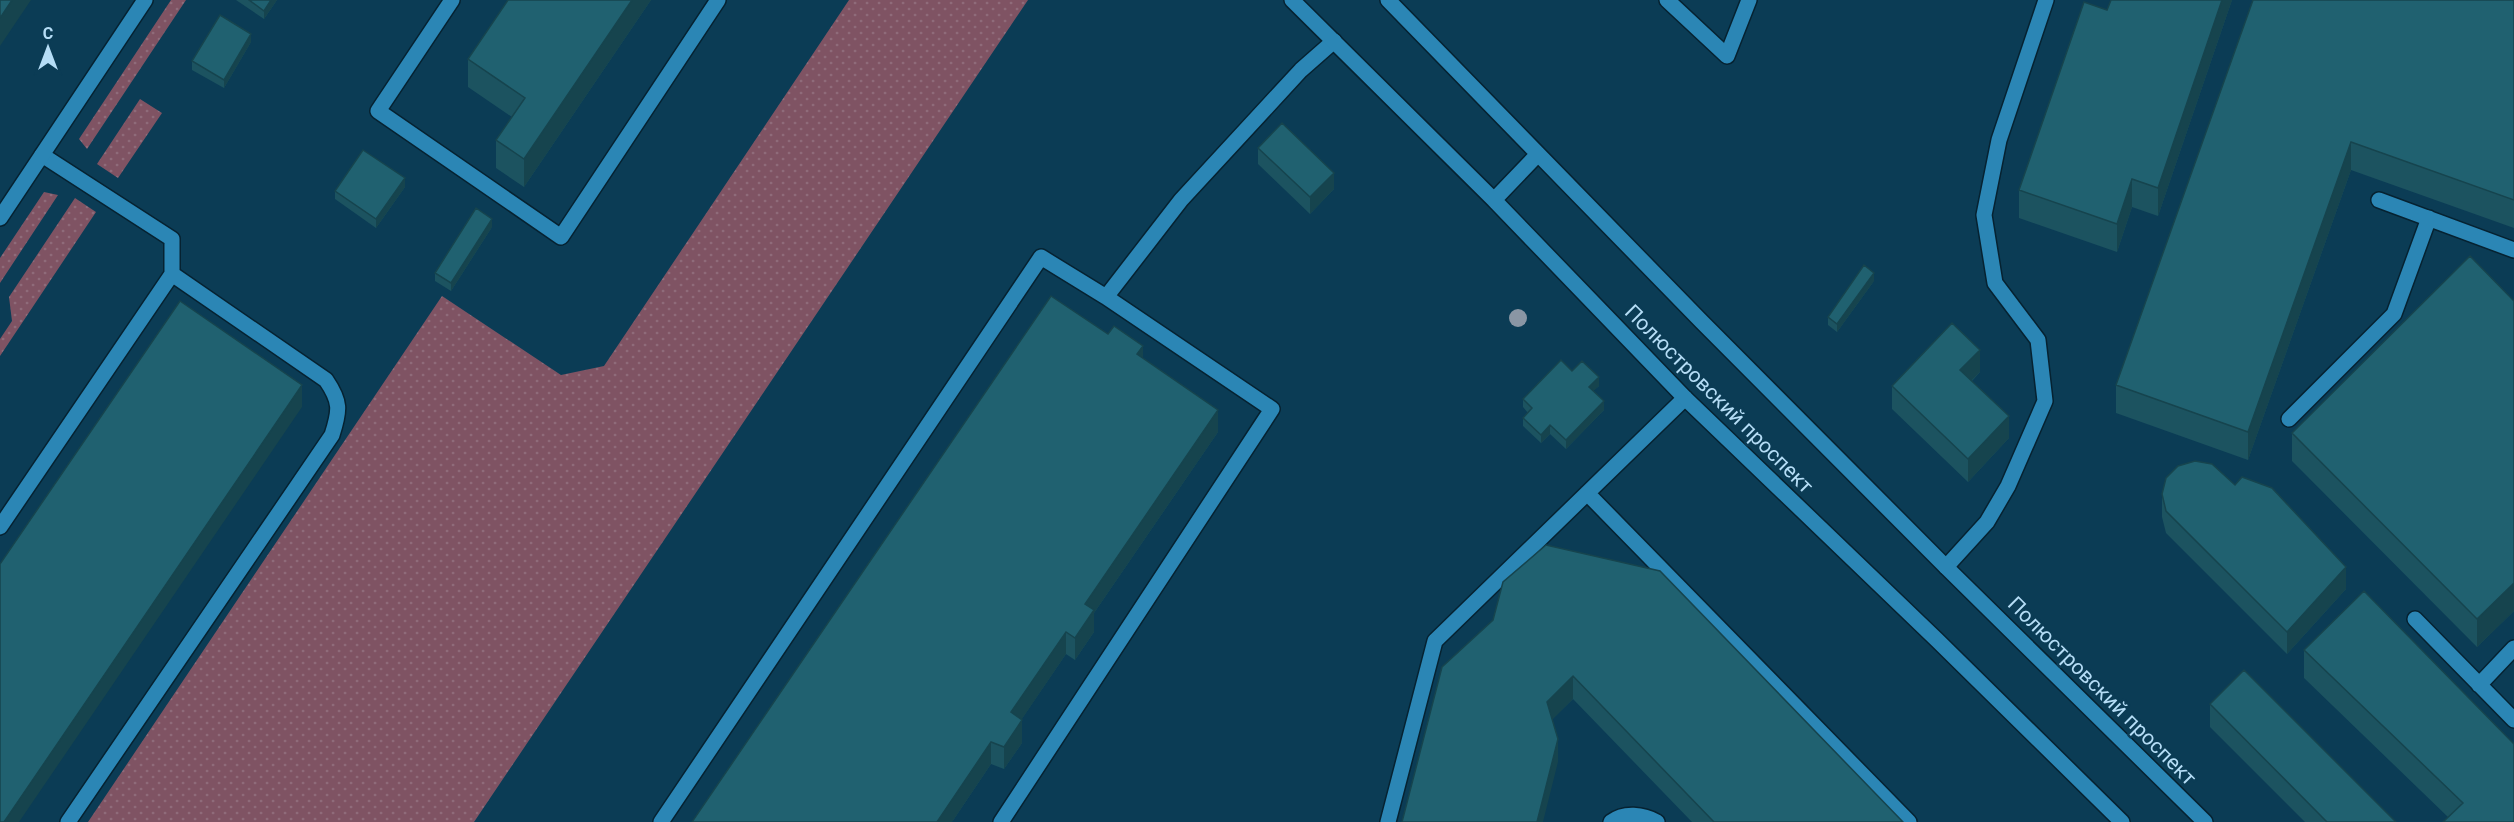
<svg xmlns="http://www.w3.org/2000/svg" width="2514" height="822" font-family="Roboto,sans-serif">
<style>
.grass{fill:url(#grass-dots)}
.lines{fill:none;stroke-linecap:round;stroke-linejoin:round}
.lane-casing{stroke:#062231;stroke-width:18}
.street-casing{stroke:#062231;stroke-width:18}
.secondary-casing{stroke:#062231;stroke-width:18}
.lane{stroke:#2b86b5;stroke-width:15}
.street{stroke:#2b86b5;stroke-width:15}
.secondary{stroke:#2b86b5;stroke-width:15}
.tree{fill:#8a96a4}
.wall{fill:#1c5360}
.shaded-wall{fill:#16444e}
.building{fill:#206170;stroke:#16444e;stroke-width:1.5}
.labels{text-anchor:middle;stroke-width:5;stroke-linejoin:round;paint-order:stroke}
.street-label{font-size:21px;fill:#b5ddf6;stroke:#0b3c55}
</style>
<defs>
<pattern id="grass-dots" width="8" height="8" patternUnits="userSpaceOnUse" patternTransform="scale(1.5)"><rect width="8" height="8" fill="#7f5363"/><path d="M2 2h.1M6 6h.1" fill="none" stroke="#8f6b7a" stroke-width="1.8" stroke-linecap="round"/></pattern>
</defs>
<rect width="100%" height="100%" fill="#0b3c55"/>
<!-- grass -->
<path class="grass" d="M 171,0 L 186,0 L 87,149 L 79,139 Z
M 849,0 L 1028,0 L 474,822 L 88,822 L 442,296 L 561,375 L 604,366 Z
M 140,99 L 162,113 L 118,178 L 97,164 Z
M 44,192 L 58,195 L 0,283 L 0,258 Z
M 75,198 L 96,212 L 0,356 L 0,339 L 12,321 L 9,297 Z"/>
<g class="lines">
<!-- lane casing -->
<g class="lane-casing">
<path id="lane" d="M 452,0 L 378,111 L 561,237 L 718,0
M 1667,0 L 1727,56 L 1749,0
M 42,155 L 172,239 L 172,274
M 2379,200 L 2514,250
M 2289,419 L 2394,314 L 2429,218
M 1587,493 L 1909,822
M 0,527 L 172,274 L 326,380 C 341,402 340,410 332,435 L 68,822
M 1946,567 L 1987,522 L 2008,486 L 2045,401 L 2038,340 L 1995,283 L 1984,215 L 1999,140 L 2046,0
M 2415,619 L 2514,720
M 2479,685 L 2514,648
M 661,822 L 1041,257 L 1106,297 L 1181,200 L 1301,70 L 1334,41
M 1001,822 L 1272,409 L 1106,297
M 1388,822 L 1435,641 L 1685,398
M 1611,822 C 1624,812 1643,814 1657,822"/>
</g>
<!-- street casing -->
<g class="street-casing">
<path id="street" d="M 0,218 L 145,0"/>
</g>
<!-- secondary casing -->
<g class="secondary-casing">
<path id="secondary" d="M 1292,0 L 1494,200 L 1685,398 L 1937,640 L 2122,822
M 1388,0 L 1702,322 L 1946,567 L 2205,822
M 1494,200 L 1538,154"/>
</g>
<!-- lane -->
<use href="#lane" class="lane"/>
<!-- street -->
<use href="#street" class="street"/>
<!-- secondary -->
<use href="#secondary" class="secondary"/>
</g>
<!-- trees -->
<circle class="tree" cx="1518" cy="318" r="9"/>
<!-- wall -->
<path class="wall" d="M 236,0 L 277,0 L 264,19 Z
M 508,0 L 651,0 L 524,187 L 496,168 L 496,140 L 512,117 L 468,87 L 468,59 Z
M 2232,0 L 2158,216 L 2132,207 L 2117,252 L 2019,218 L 2019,190 L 2107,10 Z
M 2253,0 L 2514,0 L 2514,228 L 2351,170 L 2248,460 L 2116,413 L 2116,385 Z
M 251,42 L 224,88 L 192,70 L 192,61 Z
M 1258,148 L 1334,189 L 1310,214 L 1258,164 Z
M 405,187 L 376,228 L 335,199 L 335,191 Z
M 492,227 L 451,291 L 435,281 L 435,273 Z
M 1874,281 L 1837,332 L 1828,325 L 1828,317 Z
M 2514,301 L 2514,611 L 2477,647 L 2292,461 L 2292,433 Z
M 1143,359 L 1218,432 L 1094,613 L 1094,632 L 1075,660 L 1066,654 L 1021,720 L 1022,743 L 1004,769 L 991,764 L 952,822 Z
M 1572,371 L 1599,386 L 1593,391 L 1604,410 L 1566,449 L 1550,434 L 1541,443 L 1523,426 L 1523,418 L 1528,413 L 1523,407 L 1523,399 Z
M 1980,372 L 1972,381 L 2009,438 L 1968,482 L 1892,409 L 1892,386 Z
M 2162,494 L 2346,589 L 2287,654 L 2166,533 L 2162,517 Z
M 1493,620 L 1903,822 L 1692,822 L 1573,699 L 1552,719 L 1558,762 Z
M 2304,650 L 2514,822 L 2448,817 L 2304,678 Z
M 2210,704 L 2396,822 L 2305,822 L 2210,727 Z"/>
<!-- shaded-wall -->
<path class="shaded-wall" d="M 12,0 L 31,0 L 0,46 L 0,18 Z
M 271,0 L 277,0 L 264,19 L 264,11 Z
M 632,0 L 651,0 L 524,187 L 524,159 Z
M 2222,0 L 2232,0 L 2158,216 L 2158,188 Z
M 251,34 L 251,42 L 224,88 L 224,80 Z
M 2351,142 L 2351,170 L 2248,460 L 2248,432 Z
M 1334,173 L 1334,189 L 1310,214 L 1310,197 Z
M 405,178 L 405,187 L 376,228 L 376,219 Z
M 2132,179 L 2132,207 L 2117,252 L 2117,224 Z
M 492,219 L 492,227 L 451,291 L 451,283 Z
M 1874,273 L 1874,281 L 1837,332 L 1837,324 Z
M 1143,346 L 1143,369 L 1137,354 Z
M 1980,350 L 1980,372 L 1960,392 L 1960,370 Z
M 1599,377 L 1599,386 L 1589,395 L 1589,387 Z
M 302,385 L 302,407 L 19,822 L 4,822 Z
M 1604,401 L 1604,410 L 1566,449 L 1566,440 Z
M 1218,410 L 1218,432 L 1094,613 L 1094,632 L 1075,660 L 1075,638 L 1085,604 Z
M 2009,416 L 2009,438 L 1968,482 L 1968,459 Z
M 1550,425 L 1550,434 L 1541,443 L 1541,435 Z
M 2346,567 L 2346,589 L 2287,654 L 2287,632 Z
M 2514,583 L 2514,611 L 2477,647 L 2477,619 Z
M 1066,632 L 1066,654 L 1011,735 L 1011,712 Z
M 1573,676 L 1573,699 L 1547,725 L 1547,702 Z
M 1022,720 L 1022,743 L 1004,769 L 1004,747 Z
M 1558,739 L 1558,762 L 1543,822 L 1537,822 Z
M 991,742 L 991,764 L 952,822 L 937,822 Z"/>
<!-- building -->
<path class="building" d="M 0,0 L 12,0 L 0,18 Z
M 249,0 L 271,0 L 264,11 Z
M 508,0 L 632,0 L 524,159 L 496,140 L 525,98 L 468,59 Z
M 2111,0 L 2222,0 L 2158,188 L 2132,179 L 2117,224 L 2019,190 L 2084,2 L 2107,10 Z
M 2253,0 L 2514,0 L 2514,200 L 2351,142 L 2248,432 L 2116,385 Z
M 220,15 L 251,34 L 224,80 L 192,61 Z
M 1282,123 L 1334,173 L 1310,197 L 1258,148 Z
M 363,150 L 405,178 L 376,219 L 335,191 Z
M 476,208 L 492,219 L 451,283 L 435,273 Z
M 2470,256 L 2514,301 L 2514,583 L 2477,619 L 2292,433 Z
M 1864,265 L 1874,273 L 1837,324 L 1828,317 Z
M 1051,296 L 1108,334 L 1114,326 L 1143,346 L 1137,354 L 1218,410 L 1085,604 L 1094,610 L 1075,638 L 1066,632 L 1011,712 L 1022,720 L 1004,747 L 991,742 L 937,822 L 692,822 Z
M 180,301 L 302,385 L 4,822 L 0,822 L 0,564 Z
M 1952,323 L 1980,350 L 1960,370 L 2009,416 L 1968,459 L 1892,386 Z
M 1561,360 L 1572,371 L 1582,361 L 1599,377 L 1589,387 L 1604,401 L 1566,440 L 1550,425 L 1541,435 L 1523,418 L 1532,408 L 1523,399 Z
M 2195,461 L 2212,464 L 2235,485 L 2242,477 L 2272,488 L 2346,567 L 2287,632 L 2166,511 L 2162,494 L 2166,478 L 2178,466 Z
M 1546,545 L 1660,571 L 1903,822 L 1714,822 L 1573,676 L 1547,702 L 1558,739 L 1537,822 L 1402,822 L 1442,667 L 1493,620 L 1503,582 Z
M 2364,591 L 2514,744 L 2514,822 L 2443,822 L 2463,803 L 2304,650 Z
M 2244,670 L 2396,822 L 2327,822 L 2210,704 Z"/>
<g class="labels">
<!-- street labels -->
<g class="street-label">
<text transform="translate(1719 399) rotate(45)" y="7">Полюстровский проспект</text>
<text transform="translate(2102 691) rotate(45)" y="7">Полюстровский проспект</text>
</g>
</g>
<!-- north arrow -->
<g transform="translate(48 48)" stroke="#0b3c55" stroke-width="4.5" paint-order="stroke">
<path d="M0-4.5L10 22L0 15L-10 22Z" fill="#b5ddf6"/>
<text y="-9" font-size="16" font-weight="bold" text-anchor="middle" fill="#b5ddf6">С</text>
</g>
</svg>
